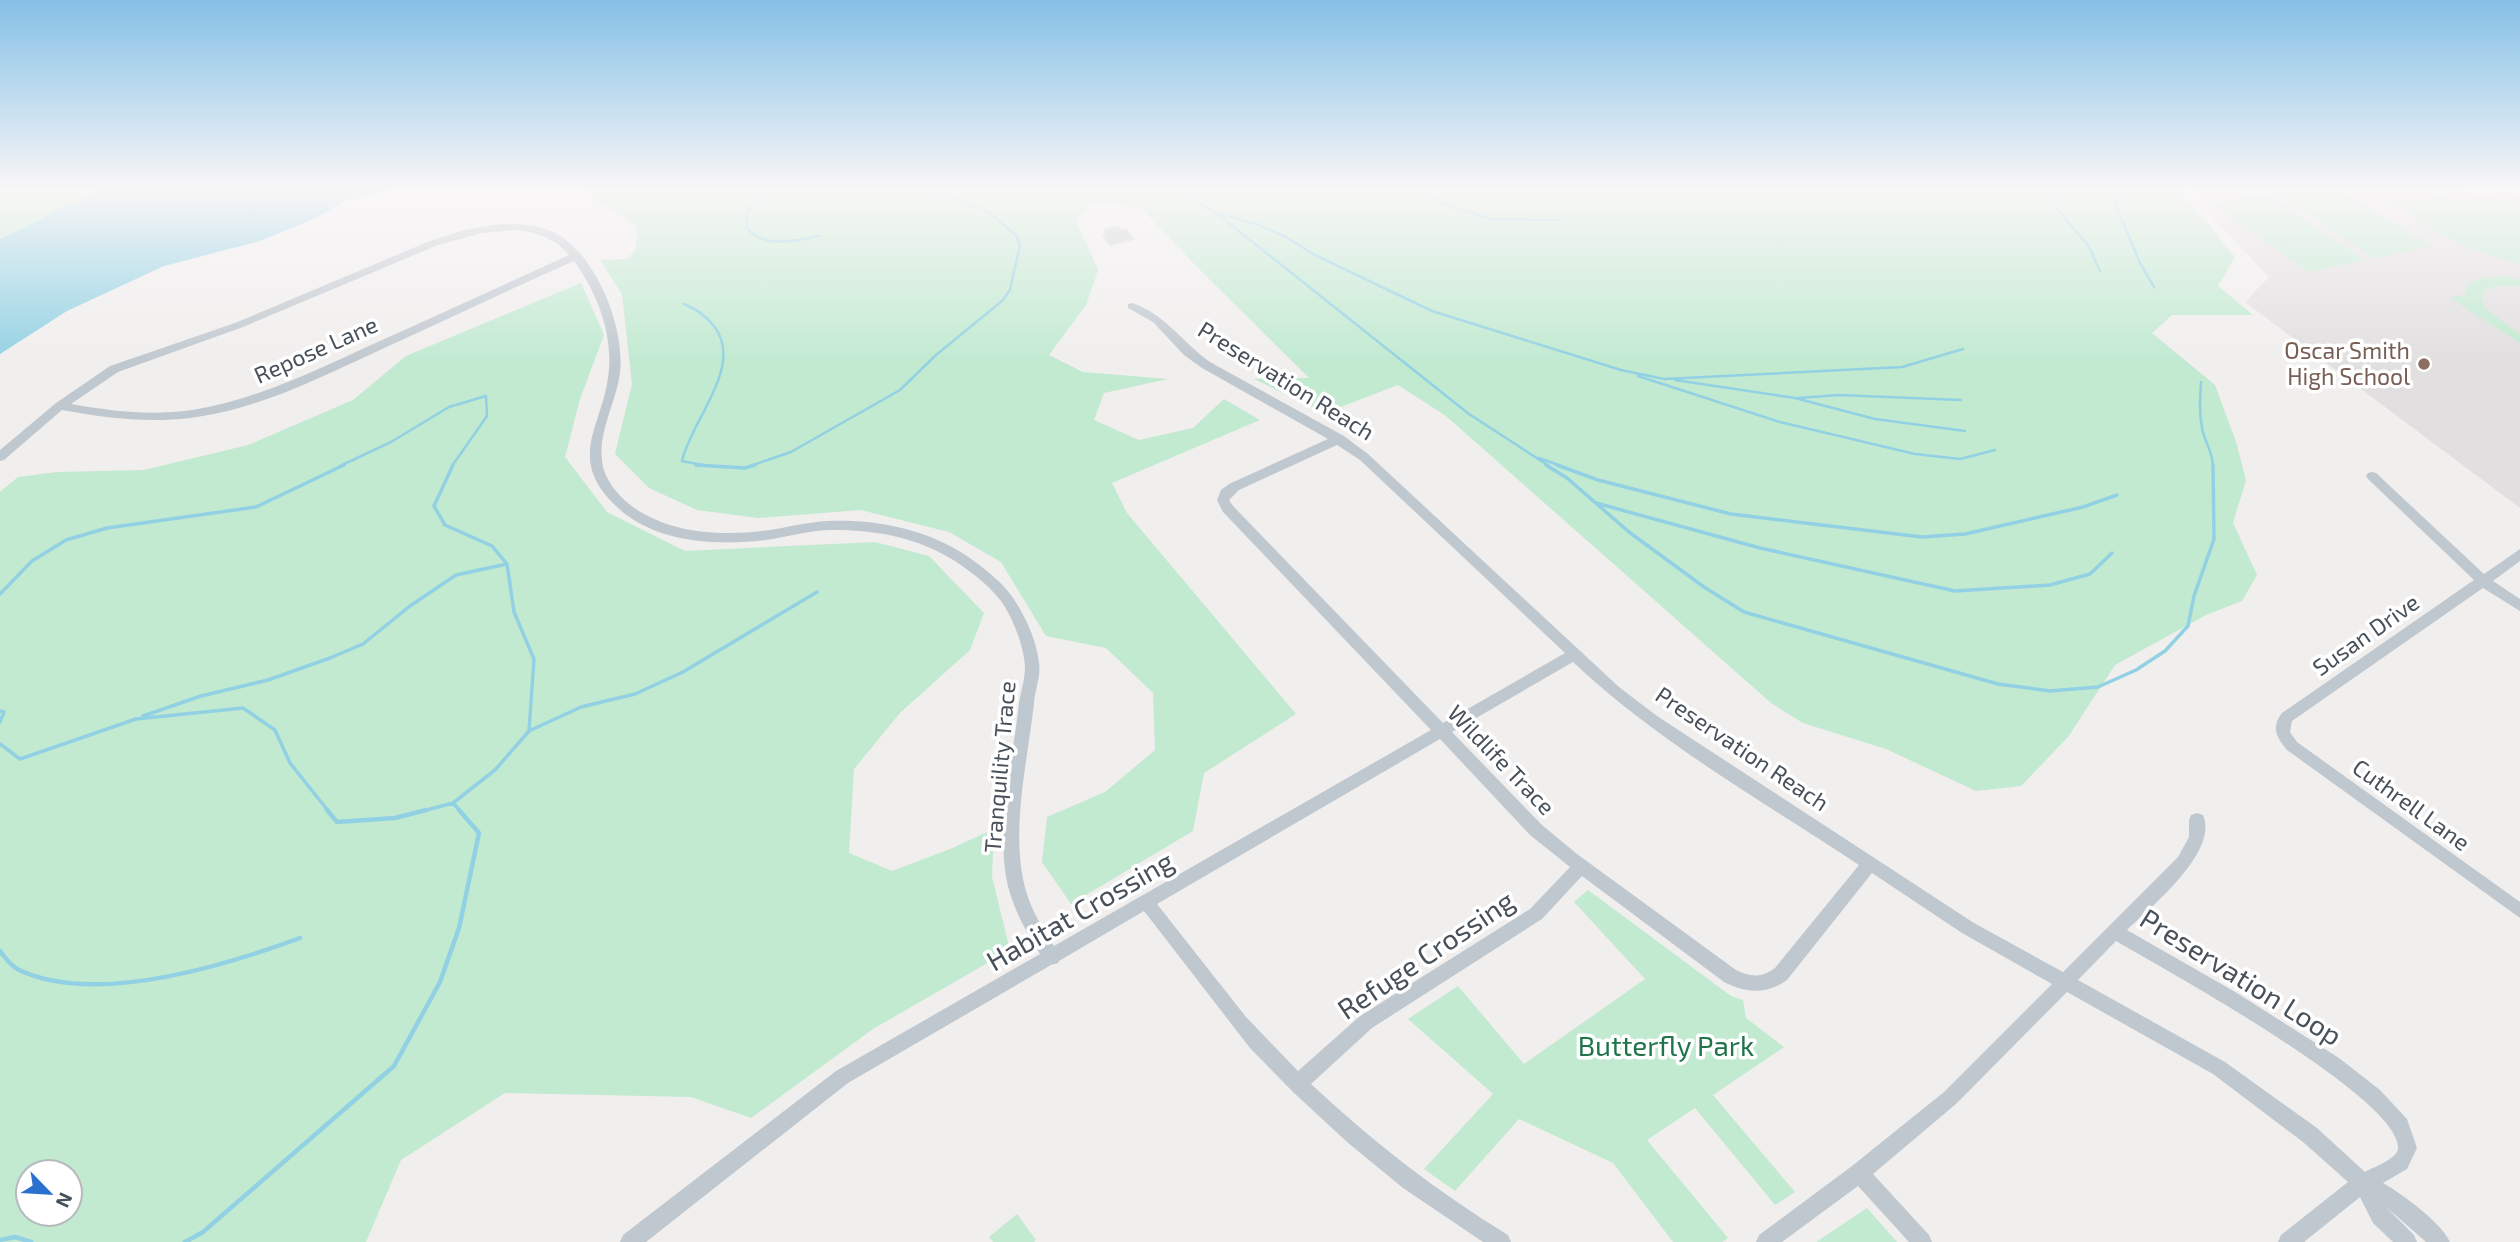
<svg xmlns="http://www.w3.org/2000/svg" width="2520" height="1242" font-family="'Exo 2',sans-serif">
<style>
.education{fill:#e1dfdf}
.green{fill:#c1ead1;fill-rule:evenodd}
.water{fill:#92d1e3}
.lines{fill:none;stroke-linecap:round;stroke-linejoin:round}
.stream-far2{stroke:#92d1e3;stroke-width:2.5}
.stream-far1{stroke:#92d1e3;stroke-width:3.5}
.stream{stroke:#92d1e3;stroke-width:4.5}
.building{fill:#cccdd2;stroke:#d3d5d9;stroke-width:2}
.minor{fill:#c0c8cf;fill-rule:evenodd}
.education-dot{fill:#8d6e63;stroke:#fff;stroke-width:2.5}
.labels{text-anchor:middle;stroke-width:7;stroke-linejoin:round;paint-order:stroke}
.street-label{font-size:23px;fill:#48515a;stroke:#fff}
.education-label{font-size:23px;fill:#785e54;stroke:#fff;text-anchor:end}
.near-street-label{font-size:28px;fill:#48515a;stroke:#fff}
.near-park-label{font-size:28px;fill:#20744a;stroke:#fff}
</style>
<rect width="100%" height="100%" fill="#f1eeee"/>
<!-- education -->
<path class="education" d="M 2185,189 L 2520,191 L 2520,508 L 2245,302 L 2269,277 Z"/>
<!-- green -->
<path class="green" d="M 0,189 L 96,189 L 87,196 L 0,239 Z
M 583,189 L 2179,189 L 2235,257 L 2218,286 L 2253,315 L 2172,315 L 2152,333 L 2215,385 L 2236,442 L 2246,480 L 2233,523 L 2257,575 L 2242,601 L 2206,615 L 2115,665 L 2068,737 L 2021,786 L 1976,791 L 1886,749 L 1803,723 L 1771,703 L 1446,416 L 1398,385 L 1325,413 L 1254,379 L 1309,378 L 1204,274 L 1140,207 L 1092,203 L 1076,220 L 1098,270 L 1086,305 L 1049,355 L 1083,372 L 1168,379 L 1104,393 L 1094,420 L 1139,440 L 1193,428 L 1224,399 L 1260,420 L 1112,483 L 1127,513 L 1296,714 L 1204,773 L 1193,831 L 1071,904 L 1042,862 L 1047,817 L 1105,792 L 1155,750 L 1153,693 L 1106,648 L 1046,636 L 1001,562 L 949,532 L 861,510 L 758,518 L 697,510 L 649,488 L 615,454 L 632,384 L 622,294 L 600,260 L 627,259 L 636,249 L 637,227 L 582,191 Z
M 2287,189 L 2339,189 L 2430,246 L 2375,259 L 2274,192 Z
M 2265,193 L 2364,260 L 2309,272 L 2212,204 Z
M 2435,194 L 2449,199 L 2520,198 L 2520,264 C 2472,251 2429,233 2391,200 L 2430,199 Z
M 2502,276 L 2520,279 L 2520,286 L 2495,286 L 2484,291 L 2481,299 L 2487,310 L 2520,334 L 2520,343 L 2450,298 L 2459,295 L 2465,298 L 2467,285 L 2481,278 Z
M 581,283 L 604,335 L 580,399 L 565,457 L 607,512 L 685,551 L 875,542 L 929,556 L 984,613 L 970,650 L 900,713 L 854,769 L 849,853 L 892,871 L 950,849 L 994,829 L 992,877 L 1010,950 L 873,1029 L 751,1118 L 691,1097 L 505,1093 L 401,1160 L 366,1242 L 0,1242 L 0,492 L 18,477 L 57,472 L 144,470 L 248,445 L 353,400 L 406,356 ZM 28,1172 L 70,1172 L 70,1214 L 28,1214 Z
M 1588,890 L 1731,996 L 1743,1000 L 1746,1018 L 1784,1047 L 1713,1095 L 1795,1192 L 1775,1205 L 1695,1108 L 1647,1140 L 1728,1238 L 1722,1242 L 1673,1242 L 1613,1163 L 1519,1119 L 1455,1191 L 1424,1169 L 1493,1094 L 1408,1019 L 1458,986 L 1524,1064 L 1645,979 L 1574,902 Z
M 1867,1208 L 1897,1242 L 1816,1242 Z
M 1017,1214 L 1036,1240 L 1034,1242 L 993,1242 L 989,1237 Z"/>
<!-- water -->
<path class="water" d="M 96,189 L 401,189 L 348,199 L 316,218 L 260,241 L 164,266 L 67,311 L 0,354 L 0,239 L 87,196 Z"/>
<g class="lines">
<!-- stream-far2 -->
<path class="stream-far2" d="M 766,189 L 747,212 L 746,227 C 763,250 796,240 820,236
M 1177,189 L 1216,213 L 1469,414 L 1549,466
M 1416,189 L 1441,203 L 1490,219 L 1559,220
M 2041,189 L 2089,247 L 2100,271
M 2109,189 L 2140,263 L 2154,287
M 1220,214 L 1259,225 L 1288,238 L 1313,254 L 1432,311 L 1621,370 L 1664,379 L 1902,367 L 1963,349
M 684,304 C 697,309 706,316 714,326 C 745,366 691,420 682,461 L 708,466
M 1638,376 L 1780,422 L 1915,454 L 1960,459 L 1995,450
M 1675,380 L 1795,398 L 1875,419 L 1965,431
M 2201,382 C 2200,398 2199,412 2202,428 C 2204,441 2213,452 2213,466
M 1799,398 L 1838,395 L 1961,400
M 1539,458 L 1561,466
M 340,466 L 391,442 L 449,407 L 486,396 L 487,416 L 452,466
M 750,466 L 791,452 L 900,390 L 936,355 L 1002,301 L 1010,290 L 1020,245 L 1016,235 L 987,211 L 927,189"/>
<!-- stream-far1 -->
<path class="stream-far1" d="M 453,465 L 434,506 L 445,525 L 492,546 L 507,564 L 514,612 L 534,659 L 529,731
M 696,465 L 745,468 L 755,465
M 1546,465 L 1567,478 L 1629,532 L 1704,587 L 1744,612 L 1998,684 L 2050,691 L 2098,687 L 2136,670 L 2165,651 L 2188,626 L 2194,596 L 2214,539 L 2213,465
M 1557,465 L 1598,480 L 1731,514 L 1922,537 L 1965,534 L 2083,507 L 2117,495
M 1596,503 L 1760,548 L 1955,591 L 2050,585 L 2090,574 L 2112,553
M 0,594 L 32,561 L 66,540 L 107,528 L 256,507 L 344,465
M 0,711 L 4,712 L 0,722
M 143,716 L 201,696 L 268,680 L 330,658 L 363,644 L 410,606 L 456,575 L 507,564
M 0,744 L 20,759 L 136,719 L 243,708 L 275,730 L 290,763 L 329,812
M 453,803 L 495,770 L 529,731 L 581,707 L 635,694 L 683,672 L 817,592
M 419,812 L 453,803 L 461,812"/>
<!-- stream -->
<path class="stream" d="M 327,810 L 337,822 L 395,818 L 426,810
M 0,951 C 5,958 11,966 19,970 C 96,1006 224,966 300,938
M 0,1240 L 15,1237 L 31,1242
M 185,1242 L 203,1232 L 394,1066 L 440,982 L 459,928 L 479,833 L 459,810"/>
</g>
<!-- building -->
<path class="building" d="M 1118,227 L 1121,230 L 1126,229 L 1134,239 L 1110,245 L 1103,235 L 1106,234 L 1104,230 Z"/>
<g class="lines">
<!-- minor -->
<path class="minor" d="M 499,224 C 518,224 538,224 555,233 C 596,254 625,327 620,372 C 617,401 598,431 602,461 C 604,479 618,496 633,507 C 673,535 724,536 770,530 C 789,527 808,522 827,521 C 874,519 923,528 964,554 C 984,568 1005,583 1017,604 C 1028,622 1037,643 1039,663 C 1041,676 1035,690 1034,703 C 1028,759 1012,822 1023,879 C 1028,904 1040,925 1054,946 L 1431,730 L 1223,512 L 1217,500 L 1221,490 L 1229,484 L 1328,439 L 1202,368 L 1184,355 L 1153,322 L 1128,308 L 1128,304 L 1132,303 C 1164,313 1183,343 1210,362 L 1344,436 L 1368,454 L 1619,687 L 1657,716 L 1974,923 L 2063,972 L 2178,857 L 2189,837 L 2189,820 L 2191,815 L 2197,813 L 2203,815 C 2219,852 2151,907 2127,930 L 2237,993 L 2339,1058 L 2380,1090 L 2407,1119 L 2417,1148 L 2407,1169 L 2383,1183 C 2402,1194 2441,1222 2450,1242 L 2426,1242 L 2385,1206 L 2414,1235 L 2417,1242 L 2393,1242 L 2373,1223 L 2360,1197 L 2304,1242 L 2278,1242 L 2281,1235 L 2348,1182 L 2303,1142 L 2213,1074 L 2067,992 L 1956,1104 L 1873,1174 L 1929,1235 L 1932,1242 L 1909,1242 L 1858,1186 L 1782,1242 L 1756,1242 L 1759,1235 L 1852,1166 L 1944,1092 L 2052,984 L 1962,933 L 1872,873 L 1787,980 C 1766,995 1746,993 1724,982 L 1582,876 L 1542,919 L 1372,1028 L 1311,1084 C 1372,1141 1436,1191 1508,1235 L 1511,1242 L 1483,1242 L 1403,1188 L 1347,1142 L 1293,1092 L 1250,1048 L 1144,911 L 1059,961 L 1058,963 L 1051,965 L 848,1083 L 646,1242 L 620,1242 L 623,1235 L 836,1071 L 1040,954 C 1025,930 1011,905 1006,877 C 997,820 1013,760 1019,703 C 1021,691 1025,679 1025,667 C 1024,648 1015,624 1005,607 C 993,588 974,574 955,561 C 917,537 873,529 829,530 C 807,531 787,537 766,540 C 716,546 654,543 616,506 C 564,456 605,425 609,369 C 612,331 596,291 574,261 C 509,290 445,320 380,350 C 319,378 257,410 190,418 C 146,423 105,418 62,410 L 4,460 L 0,461 L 0,450 L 56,403 L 110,366 L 235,323 L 430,241 L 465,230 ZM 517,230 C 538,233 555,238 569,255 C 503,285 438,315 371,345 C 314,371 256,400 192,410 C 152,416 111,411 71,404 L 118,372 L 243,327 L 438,245 L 482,233 ZM 1337,445 L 1360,460 L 1565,653 L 1443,723 L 1233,506 L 1229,500 L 1239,490 ZM 1573,662 C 1658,742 1762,801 1859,865 L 1775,968 C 1762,978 1750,977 1736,970 L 1577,854 L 1542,825 L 1452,732 ZM 1440,739 L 1530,835 L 1570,867 L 1530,909 L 1360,1016 L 1298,1071 L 1246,1017 L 1157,904 ZM 2116,941 C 2162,968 2400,1098 2398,1148 C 2398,1159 2373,1167 2365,1172 L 2317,1128 L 2225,1062 L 2078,980 Z
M 2372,472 L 2376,473 L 2484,574 L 2520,549 L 2520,561 L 2493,581 L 2520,599 L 2520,611 L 2483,588 L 2292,721 L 2290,732 L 2297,742 L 2520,902 L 2520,918 L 2287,750 C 2276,737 2271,727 2282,713 L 2474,580 L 2368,479 L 2366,476 L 2368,473 Z"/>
</g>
<!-- sky -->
<linearGradient id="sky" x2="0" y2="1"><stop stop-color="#85c0e6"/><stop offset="0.52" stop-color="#f9f7f7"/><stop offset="1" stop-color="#f9f7f7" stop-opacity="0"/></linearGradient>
<rect width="2520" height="363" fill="url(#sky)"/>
<!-- markers -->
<circle class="education-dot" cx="2424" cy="364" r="7"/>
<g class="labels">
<!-- street labels -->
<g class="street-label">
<text transform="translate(316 350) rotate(-24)" y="8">Repose Lane</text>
<text transform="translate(1286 381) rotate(32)" y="8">Preservation Reach</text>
<text transform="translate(2366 635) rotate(-35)" y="8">Susan Drive</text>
<text transform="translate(1742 749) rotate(34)" y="8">Preservation Reach</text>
<text transform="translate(1501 760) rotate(46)" y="8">Wildlife Trace</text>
<text transform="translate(1000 767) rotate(-85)" y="8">Tranquility Trace</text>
<text transform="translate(2411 805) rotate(36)" y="8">Cuthrell Lane</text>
</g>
<!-- education labels -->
<g class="education-label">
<text x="2410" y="359">Oscar Smith<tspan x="2410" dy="26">High School</tspan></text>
</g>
<!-- near-street labels -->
<g class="near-street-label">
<text transform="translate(1080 911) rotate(-30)" y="10">Habitat Crossing</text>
<text transform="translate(1426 955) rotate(-34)" y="10">Refuge Crossing</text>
<text transform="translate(2241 977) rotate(32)" y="10">Preservation Loop</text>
</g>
<!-- near-park labels -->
<g class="near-park-label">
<text x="1666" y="1056">Butterfly Park</text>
</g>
</g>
<!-- north arrow -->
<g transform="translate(49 1193) rotate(115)"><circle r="33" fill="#ffffff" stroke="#b6b9bd" stroke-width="2"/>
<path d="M0-5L12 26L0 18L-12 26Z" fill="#2b71ce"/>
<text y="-10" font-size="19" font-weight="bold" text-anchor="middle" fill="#48515a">N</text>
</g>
</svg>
